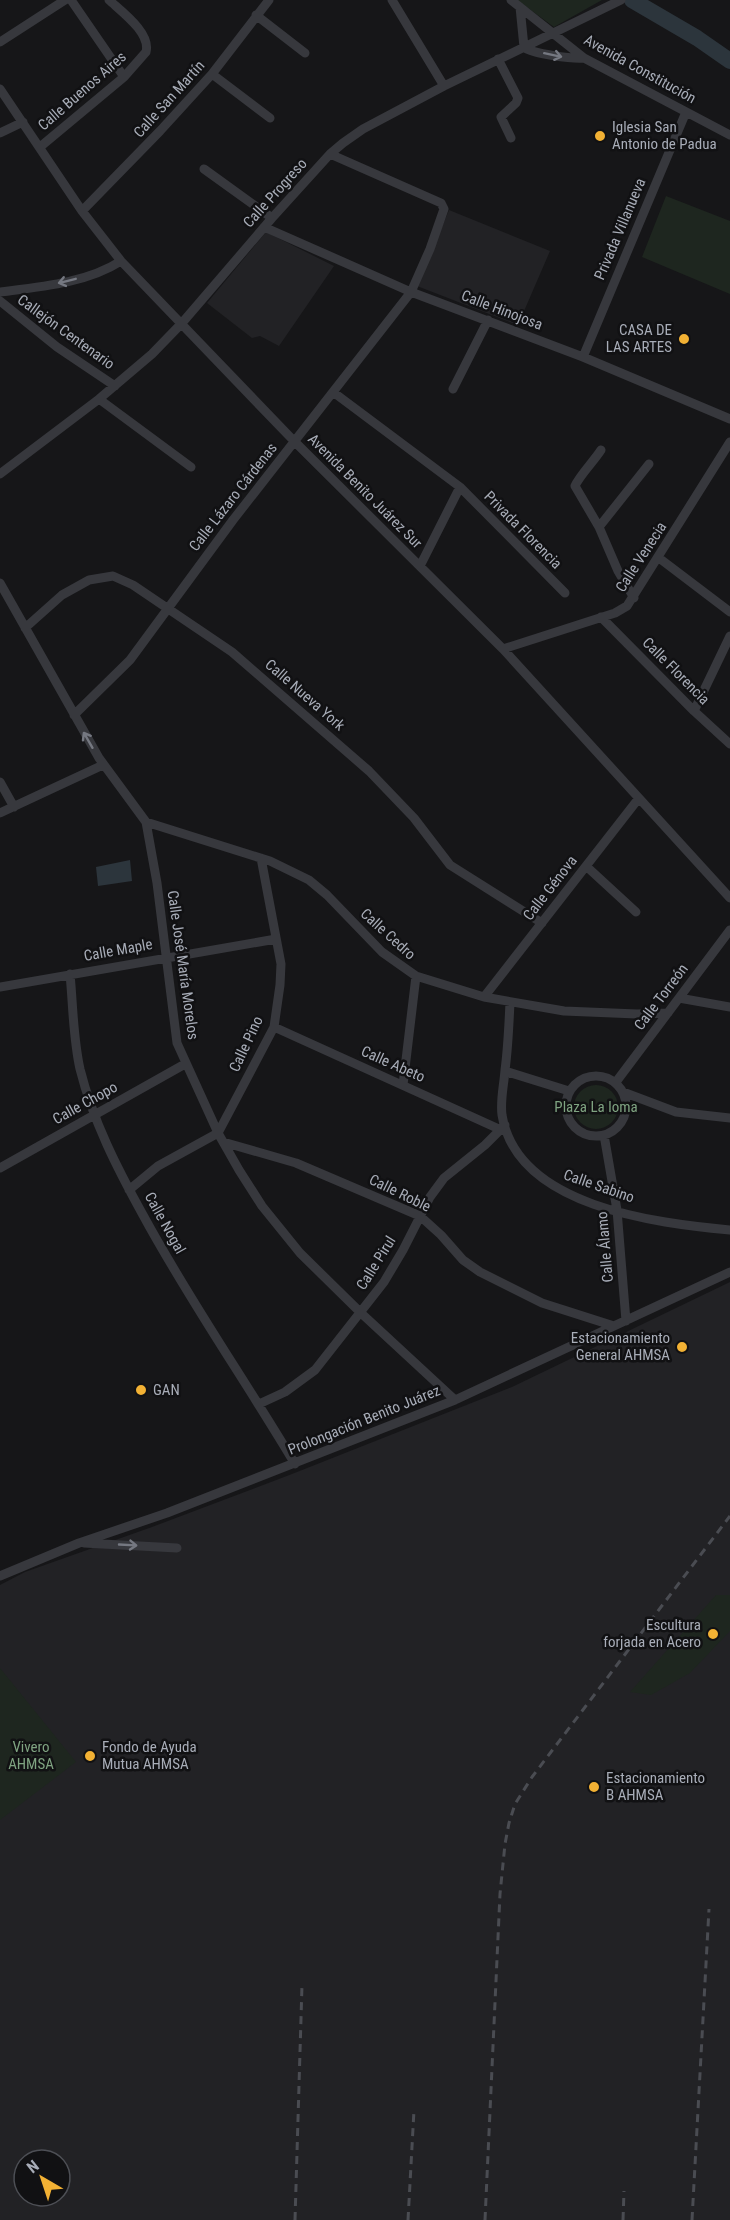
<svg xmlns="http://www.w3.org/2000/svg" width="730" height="2220" font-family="'Roboto Condensed',sans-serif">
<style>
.built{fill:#222225;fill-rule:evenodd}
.green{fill:#1e261f}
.water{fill:#2c353c}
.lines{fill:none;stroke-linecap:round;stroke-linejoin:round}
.river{stroke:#2c353c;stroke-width:16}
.minor{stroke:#37383d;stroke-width:9}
.rail{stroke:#4a4c52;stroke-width:3;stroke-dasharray:8 6;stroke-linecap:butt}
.oneway{stroke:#757881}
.poi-dot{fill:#f2b134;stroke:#111113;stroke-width:2}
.labels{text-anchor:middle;stroke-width:5;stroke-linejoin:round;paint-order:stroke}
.street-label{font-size:15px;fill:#a8adb8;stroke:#111113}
.poi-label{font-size:15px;fill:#a8adb8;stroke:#111113;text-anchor:start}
.park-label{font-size:15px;fill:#7fa381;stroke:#111113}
</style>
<rect width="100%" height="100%" fill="#161618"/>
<!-- built -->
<path class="built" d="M 449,210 L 550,251 L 518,325 L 417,286 Z
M 266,232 L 334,266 L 279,346 L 260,336 L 252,338 L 207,303 Z
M 730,1282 L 730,2220 L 0,2220 L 0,1585 L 25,1572 L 152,1527 L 292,1474 L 512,1387 ZM 24,2160 L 60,2160 L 60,2196 L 24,2196 Z"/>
<!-- green -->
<path class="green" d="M 517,0 L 602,0 L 554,27 Z
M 666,196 L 730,221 L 730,294 L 642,257 Z
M574 1107a22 22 0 1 1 44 0a22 22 0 1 1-44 0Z
M 716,1595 L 730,1595 L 730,1631 L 690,1673 L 651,1695 L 630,1692 Z
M 0,1668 L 76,1762 L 0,1820 Z"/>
<!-- water -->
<path class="water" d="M 130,860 L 132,881 L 98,886 L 96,867 Z"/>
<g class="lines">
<!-- river -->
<path class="river" d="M 632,0 L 697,38 L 730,61"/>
<!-- minor -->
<path class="minor" d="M 71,0 L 124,77
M 392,0 L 444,86
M 511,0 L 584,58 L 730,135
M 520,7 L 524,47
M 256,15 L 305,53
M 0,42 L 65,0
M 523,47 C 533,54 572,59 584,58
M 498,59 L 518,98 L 516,103 L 501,117 L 511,138
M 212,74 L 270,118
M 0,89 L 82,211 L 121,261 L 294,441 L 503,649 L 730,898
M 0,133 L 23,122
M 40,147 L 124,77 L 146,52 C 151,33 122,12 109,0
M 204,169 L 272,218
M 82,211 L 160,131 L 212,74 L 269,0
M 264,227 L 411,292 L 583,357 L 730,419
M 0,292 C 40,287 87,283 121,261
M 0,301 L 57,347 L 115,386
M 583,357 L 686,112
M 453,389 L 488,320
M 333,392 L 460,487 L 565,593
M 99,399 L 191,467
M 601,450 C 594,461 579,476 575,486 L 599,527 L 618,571 L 634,598
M 0,474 L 99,399 L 152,354 L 182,323 L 272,218 L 330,154 L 343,143 L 363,129 L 444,86 L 621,0
M 599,527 L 649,464
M 659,558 L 730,612
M 420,566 L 460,487
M 0,583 L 99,758 L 146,822 L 157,883 L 177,1043 L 218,1133 L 239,1170 L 262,1206 L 300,1253 L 361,1313 L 455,1400
M 601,617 L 694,711 L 730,744
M 25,628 L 62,595 L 89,580 L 113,576 L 133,585 L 232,652 L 369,771 L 414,818 L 450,865 L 542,923
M 503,649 L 615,613 L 627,606 L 730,442
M 694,711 L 730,636
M 74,715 L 130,660 L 233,520 L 411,292 L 430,249 L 444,209 L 441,203 L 330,154
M 0,782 L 14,807
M 0,813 L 103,765
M 146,822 L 270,861 L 309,880 L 327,895 L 382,952 L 416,976 L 484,997 L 564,1011 L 637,1014 L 668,1013
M 586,866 L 636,912
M 70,974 C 73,1005 73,1038 80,1069 C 93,1121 117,1168 143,1215 C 189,1300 245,1380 295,1464
M 0,987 L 276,939
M 484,997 L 639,798
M 679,998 L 730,1007
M 510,1002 C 509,1025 508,1048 505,1070 C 504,1085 500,1100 502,1115 C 517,1207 656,1223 730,1230
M 274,1027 L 499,1129
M 505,1071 L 569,1091
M566 1106a30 30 0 1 1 60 0a30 30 0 1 1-60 0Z
M 616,1082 L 730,930
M 403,1085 L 416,976
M 623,1092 L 676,1112 L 730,1118
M 604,1135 L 617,1210 L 626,1321
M 223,1142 L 296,1163 L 420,1216 L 441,1235 L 463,1260 L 480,1272 L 542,1303 L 614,1326
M 0,1168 L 185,1064
M 129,1190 L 158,1166 L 218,1133 L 274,1027 L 280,985 L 281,964 L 261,858
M 259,1404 L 285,1392 L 315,1370 L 384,1282 L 403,1250 L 430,1197 L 444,1178 L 485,1145 L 505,1125
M 84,1543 L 177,1548
M 0,1576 L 79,1543 L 167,1513 L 455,1400 L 730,1272"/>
<!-- rail -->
<path class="rail" d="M 295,2220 L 302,1985
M 408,2220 L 414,2110
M 485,2220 L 500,1894 L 505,1844 L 509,1823 L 515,1804 L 532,1777 L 730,1516
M 623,2220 L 624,2191
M 692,2220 L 709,1909"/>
</g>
<!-- one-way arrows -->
<defs><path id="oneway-shaft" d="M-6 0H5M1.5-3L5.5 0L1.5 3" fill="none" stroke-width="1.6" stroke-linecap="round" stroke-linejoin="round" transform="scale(1.5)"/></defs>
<g class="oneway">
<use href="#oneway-shaft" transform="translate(553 55) rotate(12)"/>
<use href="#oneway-shaft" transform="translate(67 281) rotate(166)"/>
<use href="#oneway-shaft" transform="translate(88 740) rotate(-120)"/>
<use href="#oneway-shaft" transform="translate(128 1545) rotate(3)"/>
</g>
<!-- markers -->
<g class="poi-dot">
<circle cx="600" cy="136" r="6"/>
<circle cx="684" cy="339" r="6"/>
<circle cx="682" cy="1347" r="6"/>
<circle cx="141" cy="1390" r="6"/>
<circle cx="713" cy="1634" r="6"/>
<circle cx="90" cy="1756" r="6"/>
<circle cx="594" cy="1787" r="6"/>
</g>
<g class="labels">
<!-- street labels -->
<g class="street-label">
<text transform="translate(640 69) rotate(29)" y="5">Avenida Constitución</text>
<text transform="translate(82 91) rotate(-41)" y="5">Calle Buenos Aires</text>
<text transform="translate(169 99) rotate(-48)" y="5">Calle San Martín</text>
<text transform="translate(275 193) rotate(-48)" y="5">Calle Progreso</text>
<text transform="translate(620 229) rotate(-67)" y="5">Privada Villanueva</text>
<text transform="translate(502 310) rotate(21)" y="5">Calle Hinojosa</text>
<text transform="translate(66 332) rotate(36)" y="5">Callejón Centenario</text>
<text transform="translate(365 491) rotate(45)" y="5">Avenida Benito Juárez Sur</text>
<text transform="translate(233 497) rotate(-52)" y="5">Calle Lázaro Cárdenas</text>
<text transform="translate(523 530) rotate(45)" y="5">Privada Florencia</text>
<text transform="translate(641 557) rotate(-57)" y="5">Calle Venecia</text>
<text transform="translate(676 671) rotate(45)" y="5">Calle Florencia</text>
<text transform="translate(305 695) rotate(41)" y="5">Calle Nueva York</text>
<text transform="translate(550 888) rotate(-52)" y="5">Calle Génova</text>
<text transform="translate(388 934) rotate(42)" y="5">Calle Cedro</text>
<text transform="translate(118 950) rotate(-10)" y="5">Calle Maple</text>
<text transform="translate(183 965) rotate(82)" y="5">Calle José María Morelos</text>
<text transform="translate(661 997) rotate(-53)" y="5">Calle Torreón</text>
<text transform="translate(246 1044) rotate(-65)" y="5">Calle Pino</text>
<text transform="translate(393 1064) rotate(24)" y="5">Calle Abeto</text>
<text transform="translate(85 1103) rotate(-29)" y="5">Calle Chopo</text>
<text transform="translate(599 1186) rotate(19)" y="5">Calle Sabino</text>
<text transform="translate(400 1193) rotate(26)" y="5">Calle Roble</text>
<text transform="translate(165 1223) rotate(61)" y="5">Calle Nogal</text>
<text transform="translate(605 1247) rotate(-95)" y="5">Calle Álamo</text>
<text transform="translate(376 1263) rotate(-58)" y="5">Calle Pirul</text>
<text transform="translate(364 1420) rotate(-22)" y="5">Prolongación Benito Juárez</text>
</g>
<!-- poi labels -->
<g class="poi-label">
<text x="612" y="132">Iglesia San<tspan x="612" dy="17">Antonio de Padua</tspan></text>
<text x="672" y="335" text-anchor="end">CASA DE<tspan x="672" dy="17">LAS ARTES</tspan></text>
<text x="670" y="1343" text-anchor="end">Estacionamiento<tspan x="670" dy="17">General AHMSA</tspan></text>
<text x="153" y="1395">GAN</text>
<text x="701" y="1630" text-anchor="end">Escultura<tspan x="701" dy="17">forjada en Acero</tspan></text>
<text x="102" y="1752">Fondo de Ayuda<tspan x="102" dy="17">Mutua AHMSA</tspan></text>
<text x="606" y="1783">Estacionamiento<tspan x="606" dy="17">B AHMSA</tspan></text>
</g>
<!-- park labels -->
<g class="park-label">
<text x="596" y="1112">Plaza La loma</text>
<text x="31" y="1752">Vivero<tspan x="31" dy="17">AHMSA</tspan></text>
</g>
</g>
<!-- north arrow -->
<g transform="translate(42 2178) rotate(321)"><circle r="28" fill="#111113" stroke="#4d4f55" stroke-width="1.5"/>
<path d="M0-4.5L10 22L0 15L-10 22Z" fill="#f2b134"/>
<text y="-9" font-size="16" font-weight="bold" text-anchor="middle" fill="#a8adb8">N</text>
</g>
</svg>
